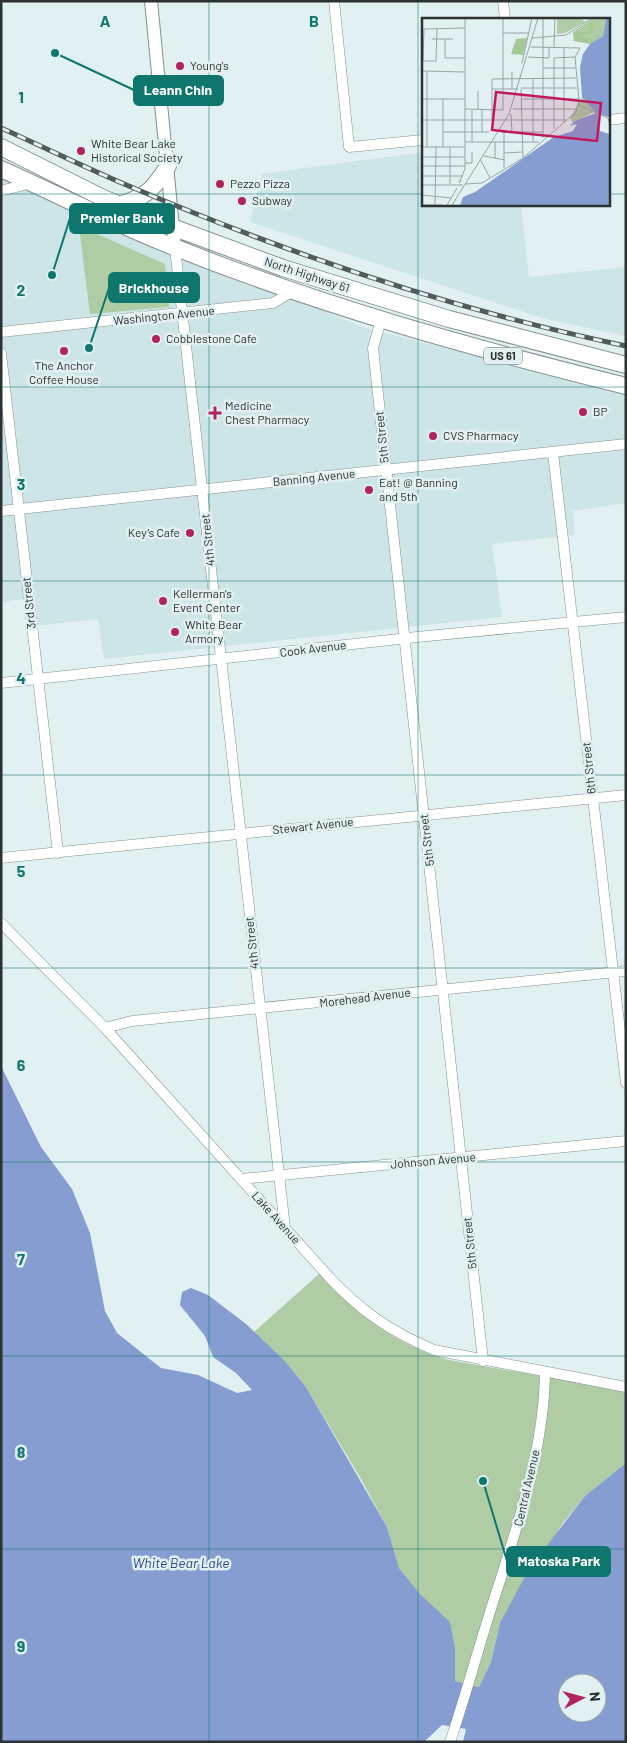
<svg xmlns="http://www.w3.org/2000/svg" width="627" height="1743" viewBox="0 0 627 1743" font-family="Barlow,sans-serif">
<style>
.built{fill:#cde5e7}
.green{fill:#b0cca4}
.water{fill:#869dd1;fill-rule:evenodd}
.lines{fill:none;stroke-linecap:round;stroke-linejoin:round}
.minor-casing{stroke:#849293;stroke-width:11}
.tertiary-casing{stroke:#849293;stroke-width:14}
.primary-casing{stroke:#849293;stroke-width:18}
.minor{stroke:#fff;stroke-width:10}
.tertiary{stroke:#fff;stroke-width:12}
.primary{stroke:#fff;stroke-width:16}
.rail-casing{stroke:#525a5b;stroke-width:5}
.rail{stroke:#e1f0f1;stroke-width:3;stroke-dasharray:9;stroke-linecap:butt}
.grid{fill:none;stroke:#0f766e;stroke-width:1;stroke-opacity:0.55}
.poi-dot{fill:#b2255c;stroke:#e1f0f1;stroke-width:2}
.labels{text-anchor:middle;stroke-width:5;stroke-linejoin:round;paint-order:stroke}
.shield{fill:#e1f0f1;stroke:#626b6c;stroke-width:1}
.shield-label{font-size:11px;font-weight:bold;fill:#2c3233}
.poi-label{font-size:12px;fill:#2c3233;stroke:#e1f0f1;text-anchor:start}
.street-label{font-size:12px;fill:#2c3233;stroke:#e1f0f1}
.water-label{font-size:14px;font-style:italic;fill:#31498a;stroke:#e1f0f1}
.inset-road{fill:none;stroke:#99a4a5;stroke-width:1}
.view{fill:#c2185b;fill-opacity:0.15;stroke:#c2185b;stroke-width:2.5}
.inset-edge{fill:none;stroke:#2c3233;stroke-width:2.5}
.grid-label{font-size:16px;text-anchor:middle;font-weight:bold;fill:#0f766e;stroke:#e1f0f1;stroke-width:5;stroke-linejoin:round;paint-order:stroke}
.leader{fill:none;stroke:#0f766e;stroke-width:2}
.callout-dot{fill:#0f766e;stroke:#e1f0f1;stroke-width:2}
.callout{fill:#0f766e;stroke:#0f766e;stroke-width:2}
.callout-label{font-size:14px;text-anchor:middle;font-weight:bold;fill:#fff}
</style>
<rect width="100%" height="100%" fill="#e1f0f1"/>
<!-- built -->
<path class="built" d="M423 152V204H521L529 277 626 267V336L542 318 250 222 262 174Z
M1 176 362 327 626 394V503L573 511 575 535 492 544 502 617 104 659 98 619 36 626 31 598 1 602Z"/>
<!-- green -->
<path class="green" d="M79 226 165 264 169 307 90 314Z
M319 1274C357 1314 395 1345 449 1360L626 1391V1463L585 1496 563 1523 500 1623 491 1662 479 1687 455 1681V1648L421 1595 399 1568 387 1527 361 1479 306 1387 285 1361 254 1332Z"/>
<!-- water -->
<path class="water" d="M1 1066 41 1147 72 1189 90 1233 105 1311 117 1333 161 1368 198 1375 237 1393 252 1390 236 1373 213 1357 205 1336 180 1305 182 1292 191 1288 208 1295 246 1324 285 1361 306 1387 387 1527 399 1568 421 1595 450 1622 455 1648V1681L479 1687 491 1662 500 1623 529 1569 585 1496 626 1463V1742H463L466 1729 442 1725 424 1742H1ZM567 1683H597V1713H567Z"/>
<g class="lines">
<!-- minor casing -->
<g class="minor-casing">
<path id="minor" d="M334 1 349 147 423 140
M503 1 505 19
M608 120 626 118
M1 191 31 183
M175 248 285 1228
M381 320 373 348 483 1361
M1 332 273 303 293 291
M1 353 58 853
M553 453 626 1083
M1 511 626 444
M1 683 417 637 626 617
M1 858 626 795
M1 923 105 1028 329 1277C362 1312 390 1331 434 1350L626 1387
M105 1028 132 1021 626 971
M241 1179 626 1141
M450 1742C468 1689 482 1634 500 1581 521 1514 544 1445 545 1373"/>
</g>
<!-- tertiary casing -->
<g class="tertiary-casing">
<path id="tertiary" d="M151 1 175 248"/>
</g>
<!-- primary casing -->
<g class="primary-casing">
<path id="primary" d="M1 147 103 198 172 227 283 268 449 319 626 365
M1 169C59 195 115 224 174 247 321 306 472 348 626 386
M119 205C146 197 153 190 168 166"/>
</g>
<!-- minor -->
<use href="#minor" class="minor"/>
<!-- tertiary -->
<use href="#tertiary" class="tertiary"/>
<!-- primary -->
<use href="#primary" class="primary"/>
<!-- rail casing -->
<g class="rail-casing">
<path id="rail" d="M1 128C46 148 90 170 136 189 294 256 458 311 626 346"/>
</g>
<!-- rail -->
<use href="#rail" class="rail"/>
</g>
<!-- grid -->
<path class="grid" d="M209 1V1742M418 1V1742M1 194H423M608 194H626M1 387H626M1 581H626M1 775H626M1 968H626M1 1162H626M1 1356H626M1 1549H626"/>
<!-- markers -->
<g class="poi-dot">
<circle cx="180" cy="66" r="5"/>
<circle cx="81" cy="151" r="5"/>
<circle cx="220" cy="184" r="5"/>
<circle cx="242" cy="201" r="5"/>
<circle cx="156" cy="339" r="5"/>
<circle cx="64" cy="351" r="5"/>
<circle cx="583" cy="412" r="5"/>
<path d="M212.5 405.5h5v5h5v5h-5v5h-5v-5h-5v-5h5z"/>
<circle cx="433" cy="436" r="5"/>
<circle cx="369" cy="490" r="5"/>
<circle cx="190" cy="533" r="5"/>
<circle cx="163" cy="601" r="5"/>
<circle cx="175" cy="632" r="5"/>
</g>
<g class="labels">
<!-- shield labels -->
<rect class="shield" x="484" y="347.5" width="38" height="17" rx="4"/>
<g class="shield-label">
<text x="503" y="360">US 61</text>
</g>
<!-- poi labels -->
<g class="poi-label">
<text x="190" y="70">Young's</text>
<text x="91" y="148">White Bear Lake<tspan x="91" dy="14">Historical Society</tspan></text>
<text x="230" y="188">Pezzo Pizza</text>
<text x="252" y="205">Subway</text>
<text x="166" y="343">Cobblestone Cafe</text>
<text x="64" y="370" text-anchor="middle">The Anchor<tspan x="64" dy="14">Coffee House</tspan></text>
<text x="225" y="410">Medicine<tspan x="225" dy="14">Chest Pharmacy</tspan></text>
<text x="593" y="416">BP</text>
<text x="443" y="440">CVS Pharmacy</text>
<text x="379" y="487">Eat! @ Banning<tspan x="379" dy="14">and 5th</tspan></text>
<text x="180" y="537" text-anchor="end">Key’s Cafe</text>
<text x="173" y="598">Kellerman's<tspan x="173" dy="14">Event Center</tspan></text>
<text x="185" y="629">White Bear<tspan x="185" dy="14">Armory</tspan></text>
</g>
<!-- street labels -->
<g class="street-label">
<text transform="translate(307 275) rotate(18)" y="4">North Highway 61</text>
<text transform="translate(164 316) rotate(-6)" y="4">Washington Avenue</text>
<text transform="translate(382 437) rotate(-96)" y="4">5th Street</text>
<text transform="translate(314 478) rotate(-6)" y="4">Banning Avenue</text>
<text transform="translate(208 540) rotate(-96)" y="4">4th Street</text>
<text transform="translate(29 603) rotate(-96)" y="4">3rd Street</text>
<text transform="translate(313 649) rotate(-7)" y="4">Cook Avenue</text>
<text transform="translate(589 768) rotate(-96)" y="4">6th Street</text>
<text transform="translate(313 826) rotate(-6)" y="4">Stewart Avenue</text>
<text transform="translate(427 840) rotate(-97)" y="4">5th Street</text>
<text transform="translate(252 943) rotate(-96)" y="4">4th Street</text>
<text transform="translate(365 998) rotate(-7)" y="4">Morehead Avenue</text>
<text transform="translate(433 1161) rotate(-5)" y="4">Johnson Avenue</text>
<text transform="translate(276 1218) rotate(48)" y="4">Lake Avenue</text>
<text transform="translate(470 1243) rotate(-96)" y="4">5th Street</text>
<text transform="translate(527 1488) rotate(-77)" y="4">Central Avenue</text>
</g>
<!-- water labels -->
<g class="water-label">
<text x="181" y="1568">White Bear Lake</text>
</g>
</g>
<!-- overview -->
<g transform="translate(422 18)">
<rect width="188" height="188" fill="#e1f0f1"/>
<path d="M135 0H159L163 4 143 15 135 16ZM171 0H184L181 18 175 22 152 23 151 14ZM160 79 174 93 151 105 148 100Z" fill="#b0cca4"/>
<path d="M168 4 172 8 170 13 167 17 159 16V19L175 22 168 26 152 23 151 14H166ZM105 20 101 37 89 36 94 21Z" fill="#a5c996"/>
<path d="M187 0V99L176 96 178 113 187 116V187H38L41 179 53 174 132 119 151 113 155 106 148 108 153 103 174 95 160 79 158 49 161 36 168 26 181 18 184 1Z" fill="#869dd1"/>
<path class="inset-road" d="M81 15H107M110 20 144 17 170 0M10 21H31M23 21V40H43M132 29 133 0M106 39 127 40V29M1 43 2 11 43 10M1 43H14L15 10M100 45 110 0M121 50H153M0 53 43 54M5 54V129M70 61 154 60M70 61V103M99 70H155M70 71H96M90 71V54M99 71 101 139M0 81H43M100 81H157M156 87 186 100 188 108M43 91 81 92V0M56 91V73M60 91V114M91 91H155M89 96 90 114M0 102H144M142 104V29M132 111V40L153 39M21 114H67M79 114H121M82 114V150M121 120V0M43 124H117M50 124V92M111 124V60M0 129H43M21 129V81M82 135 100 134M62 138 83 142M0 139H43M58 141 68 160M73 141V124M43 145H50V134M0 148H43M0 158H41M39 162 37 165 43 151V0M28 166V129M43 166 60 165 101 140 154 94 157 82 153 39 158 30 109 29M0 167H41M0 177 29 180M0 187H21M13 187 14 129M25 187 35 170M30 187 87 96 116 0"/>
<path class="view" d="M74 74 179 85 175 123 70 112Z"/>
<rect width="188" height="188" class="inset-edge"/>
</g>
<g class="grid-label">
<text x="105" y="27">A</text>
<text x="314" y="27">B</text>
<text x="21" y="103">1</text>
<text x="21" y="296">2</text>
<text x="21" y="490">3</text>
<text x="21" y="684">4</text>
<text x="21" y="877">5</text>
<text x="21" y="1071">6</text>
<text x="21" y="1265">7</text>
<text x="21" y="1458">8</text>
<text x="21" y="1652">9</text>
</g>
<!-- callouts -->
<path class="leader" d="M55 53L134 90M52 275L70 218M89 348L109 288M483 1481L507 1561"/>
<g class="callout-dot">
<circle cx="55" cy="53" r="5"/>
<circle cx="52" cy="275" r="5"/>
<circle cx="89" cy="348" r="5"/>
<circle cx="483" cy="1481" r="5"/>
</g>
<g class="callout">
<rect x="134" y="76" width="89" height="29" rx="5"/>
<rect x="70" y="204" width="104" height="29" rx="5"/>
<rect x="109" y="273" width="90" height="29" rx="5"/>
<rect x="507" y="1547" width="103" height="29" rx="5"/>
</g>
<g class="callout-label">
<text x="178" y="95">Leann Chin</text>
<text x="122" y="223">Premier Bank</text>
<text x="154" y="293">Brickhouse</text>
<text x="559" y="1566">Matoska Park</text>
</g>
<!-- border -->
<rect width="627" height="1743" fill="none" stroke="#2c3233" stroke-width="5"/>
<!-- north arrow -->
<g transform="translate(582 1698) rotate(84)"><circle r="24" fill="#e1f0f1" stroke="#99a4a5"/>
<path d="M0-4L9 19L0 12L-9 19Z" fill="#b2255c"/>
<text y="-8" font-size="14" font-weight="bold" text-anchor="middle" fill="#2c3233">N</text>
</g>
</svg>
